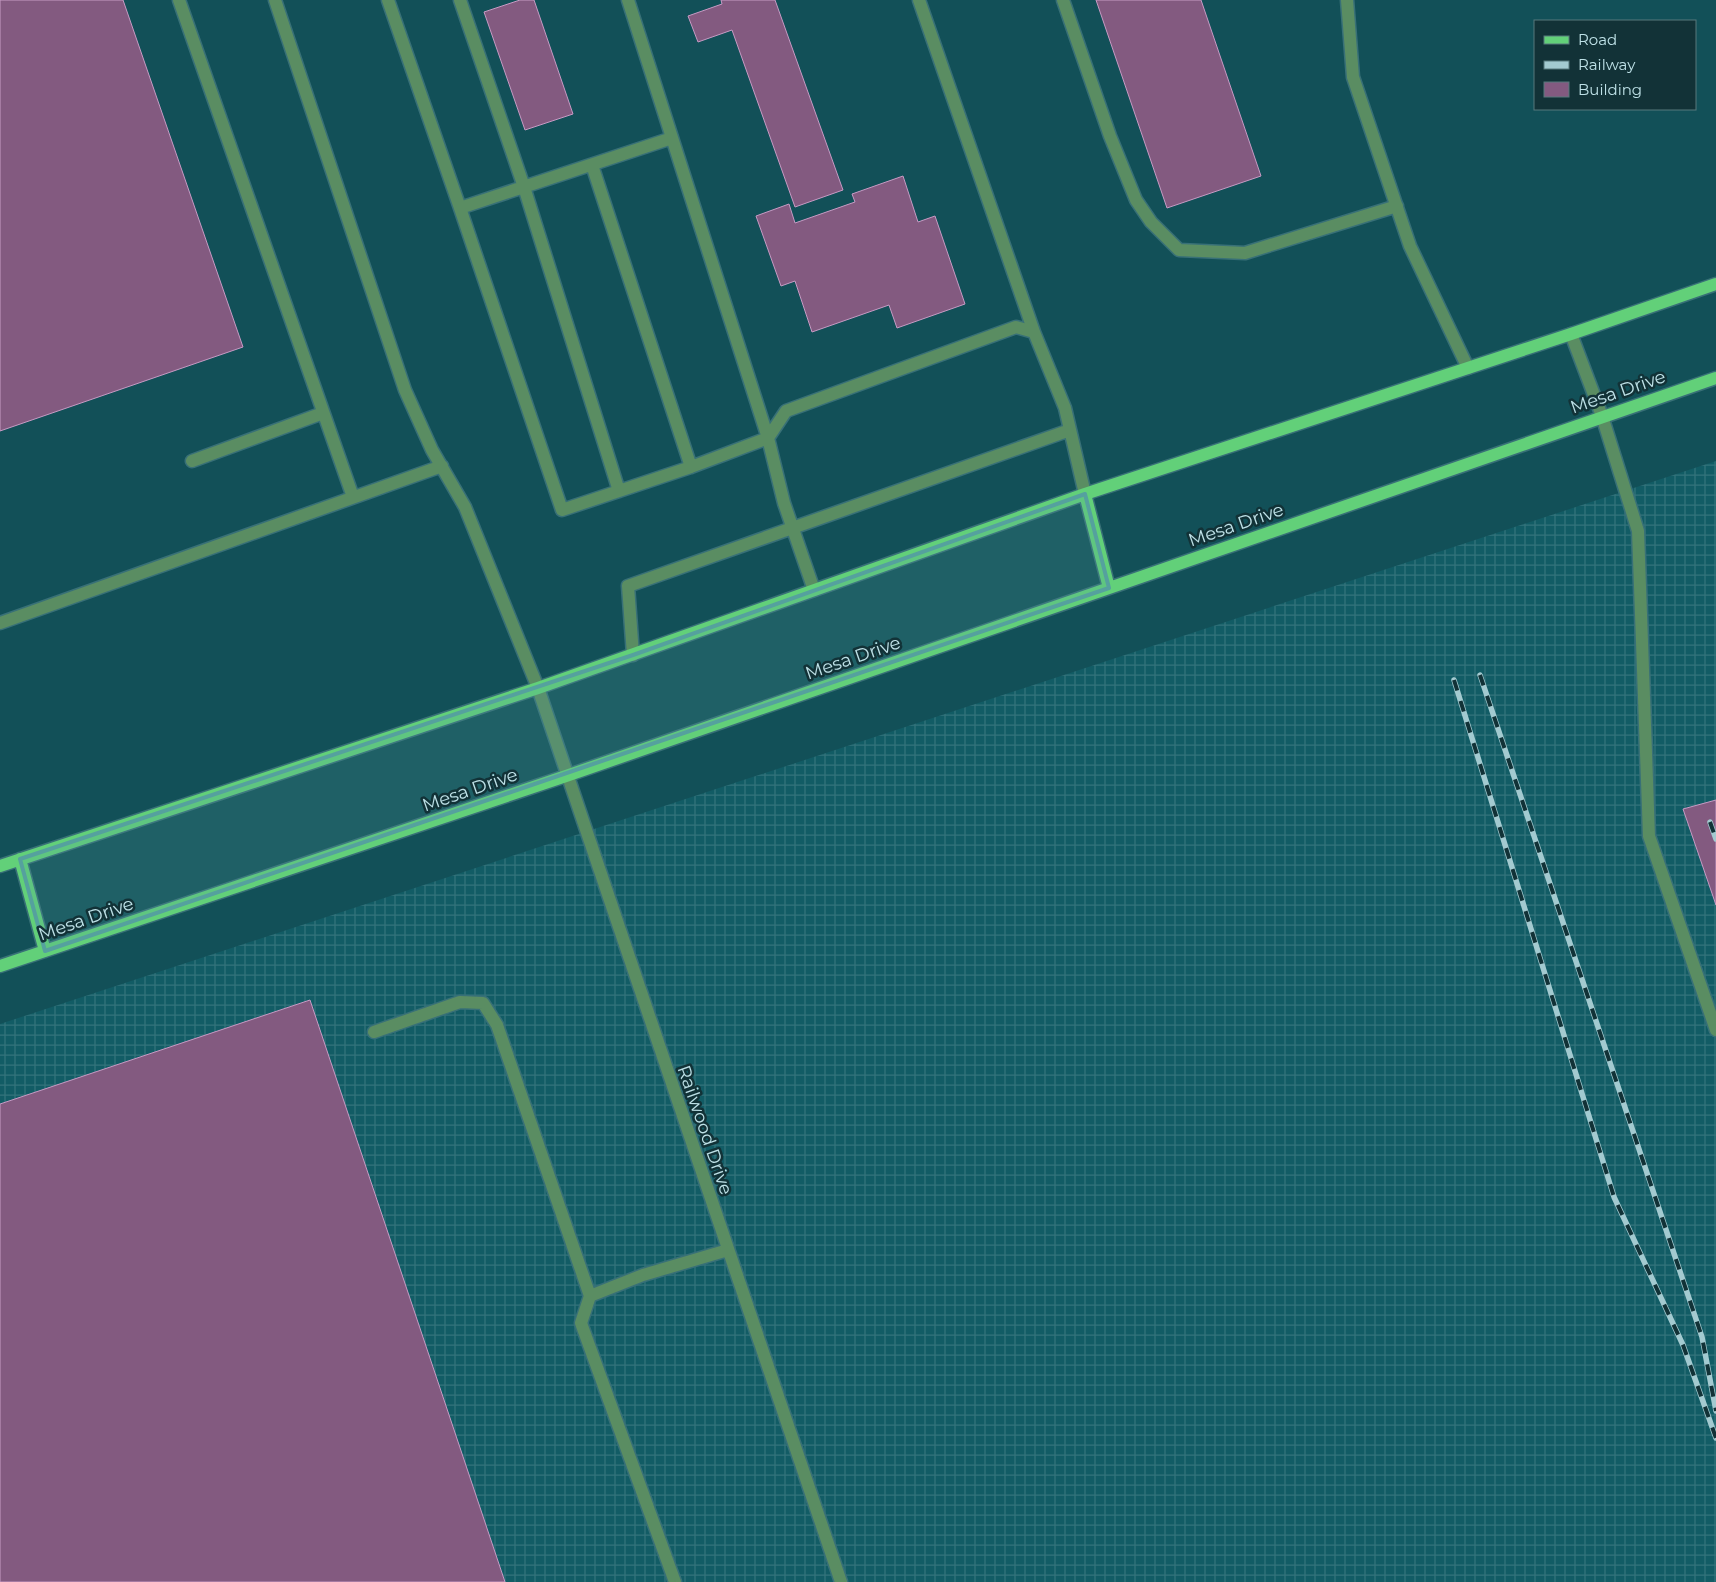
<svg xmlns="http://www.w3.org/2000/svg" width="1716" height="1582" viewBox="0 0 1716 1582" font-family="Montserrat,sans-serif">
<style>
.industrial{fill:url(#industrial-grid)}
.building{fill:#835a80;stroke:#c79bc4}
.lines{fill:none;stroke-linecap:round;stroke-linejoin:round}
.minor-casing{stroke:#387077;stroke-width:15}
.major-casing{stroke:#387077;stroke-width:15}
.minor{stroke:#5a8d62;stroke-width:12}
.major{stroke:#62d079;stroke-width:12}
.rail-casing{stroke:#a3cad0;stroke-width:5.5}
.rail{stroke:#123237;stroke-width:4;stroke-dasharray:11;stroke-linecap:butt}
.marked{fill:#55a19e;fill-opacity:0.2;stroke:#55a19e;stroke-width:4;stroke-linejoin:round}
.labels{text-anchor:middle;stroke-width:5;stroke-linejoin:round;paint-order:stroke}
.street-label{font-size:18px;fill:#bee1e7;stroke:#123237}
</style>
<defs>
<pattern id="industrial-grid" width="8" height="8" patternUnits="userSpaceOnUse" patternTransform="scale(1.25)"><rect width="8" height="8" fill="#125c65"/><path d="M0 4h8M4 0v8" fill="none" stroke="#33737b"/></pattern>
</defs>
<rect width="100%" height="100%" fill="#125058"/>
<!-- industrial -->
<path class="industrial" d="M1716 461V1582H0V1024Z"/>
<!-- building -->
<path class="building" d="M0 0H123L243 347 0 431Z
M520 0H534L573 114 525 130 484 12Z
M721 0H775L843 190 795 207 732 30 698 42 688 16 722 4Z
M1096 0H1201L1261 176 1167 208Z
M903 176 918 222 935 216 965 304 897 328 889 305 812 332 795 281 781 286 756 216 789 204 795 223 855 202 852 194Z
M1716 800V905L1683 809Z
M310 1000 505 1582H0V1104Z"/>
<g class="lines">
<!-- minor casing -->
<g class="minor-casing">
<path id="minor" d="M179 0 353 497
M275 0 405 390 432 450 465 507 538 688 841 1582
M388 0 460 208 562 510 691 467 768 438 628 0
M460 0 524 187 619 491
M919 0 1034 332
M1063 0 1110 136 1136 200 1151 222 1179 250 1245 253 1397 206
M1347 0 1353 77 1410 246 1468 368
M592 165 691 467
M460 208 672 138
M1571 334 1602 416 1638 531 1649 836 1716 1030
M192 461 323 413
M814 590 784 503 768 438 786 411 1016 327 1034 332 1065 408 1085 494
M0 623 442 466
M633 655 628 586 1070 430
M374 1032 460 1002 483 1003 497 1025 590 1296
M675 1582 581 1323 590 1296 643 1275 728 1250"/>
</g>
<!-- major casing -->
<g class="major-casing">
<path id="major" d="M1085 494 1109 588
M20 859 45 951
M0 866 538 688 1085 494 1571 334 1716 284
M0 966 566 776 1716 378"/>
</g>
<!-- minor -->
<use href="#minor" class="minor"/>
<!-- major -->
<use href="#major" class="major"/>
<!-- rail casing -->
<g class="rail-casing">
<path id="rail" d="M1480 675 1702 1337 1716 1411
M1454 680 1614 1197 1683 1345 1716 1438
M1710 822 1716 839"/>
</g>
<!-- rail -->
<use href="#rail" class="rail"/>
</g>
<!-- marked area -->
<path class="marked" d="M1085 494 1109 588 45 951 20 859 633 655Z"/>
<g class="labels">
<!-- street labels -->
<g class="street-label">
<text transform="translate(1618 392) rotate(-19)" y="6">Mesa Drive</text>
<text transform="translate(1236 525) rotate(-19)" y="6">Mesa Drive</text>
<text transform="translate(853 658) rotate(-19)" y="6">Mesa Drive</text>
<text transform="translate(470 790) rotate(-19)" y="6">Mesa Drive</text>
<text transform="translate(86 919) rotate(-19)" y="6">Mesa Drive</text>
<text transform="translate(705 1130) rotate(71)" y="6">Railwood Drive</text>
</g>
</g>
<!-- legend -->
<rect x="1534" y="20" width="162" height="90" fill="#123237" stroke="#57787d"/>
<rect x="1544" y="36" width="25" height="8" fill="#62d079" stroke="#57787d"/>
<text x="1578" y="45" font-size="15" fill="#bee1e7">Road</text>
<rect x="1544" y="61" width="25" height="8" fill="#a3cad0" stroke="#57787d"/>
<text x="1578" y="70" font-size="15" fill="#bee1e7">Railway</text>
<rect x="1544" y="82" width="25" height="15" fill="#835a80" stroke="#57787d"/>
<text x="1578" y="95" font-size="15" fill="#bee1e7">Building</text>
</svg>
